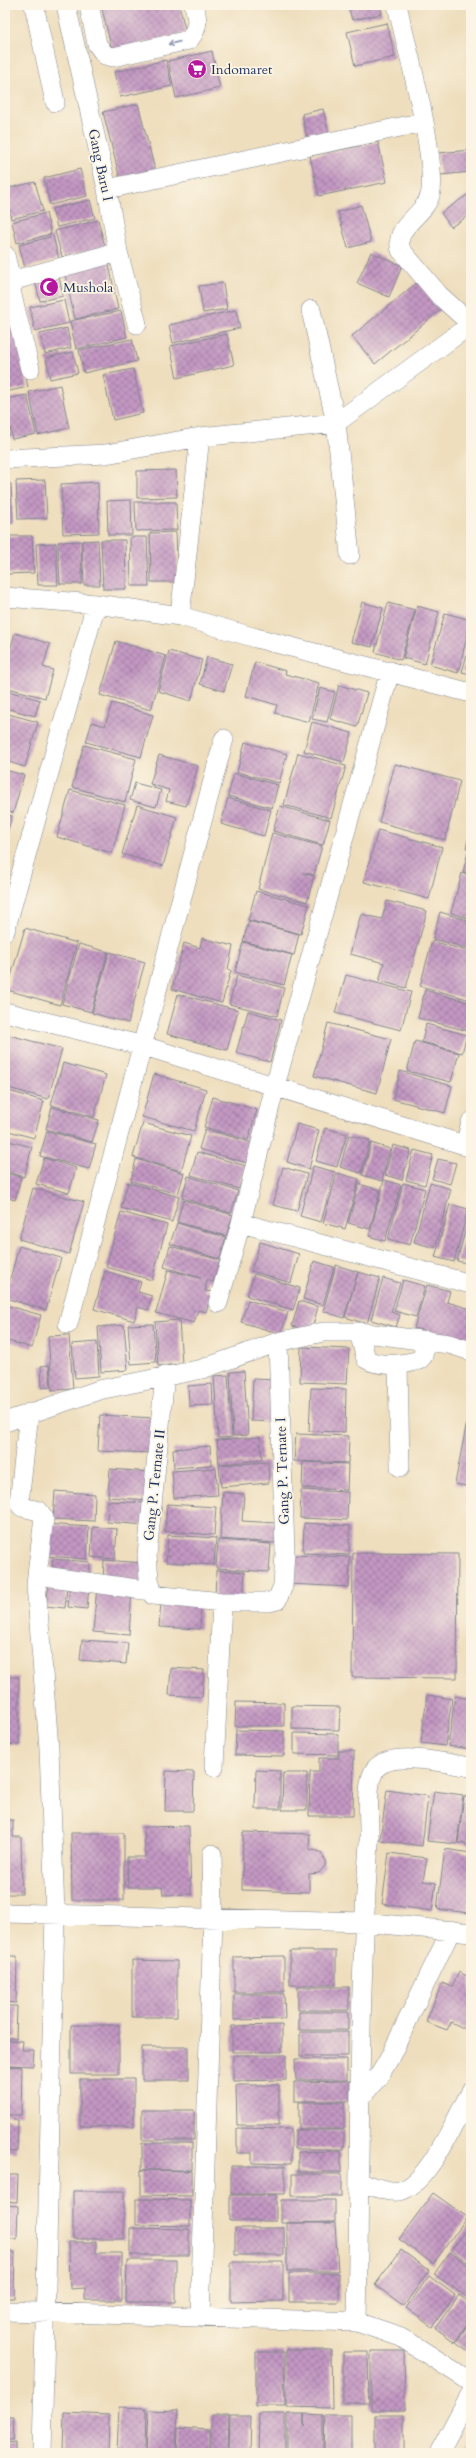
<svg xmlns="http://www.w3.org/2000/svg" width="476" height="2458" viewBox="0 0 476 2458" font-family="Cardo,serif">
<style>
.building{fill:url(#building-cross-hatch)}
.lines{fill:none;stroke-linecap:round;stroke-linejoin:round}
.minor-casing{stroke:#84868e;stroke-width:20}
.minor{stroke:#fff;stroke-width:19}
.oneway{stroke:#8d97ae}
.labels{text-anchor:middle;stroke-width:3.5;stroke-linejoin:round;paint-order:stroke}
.poi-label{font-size:14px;fill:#1b2f5e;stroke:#fcf5e5;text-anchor:start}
.street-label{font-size:14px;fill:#1b2f5e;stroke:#fcf5e5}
</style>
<defs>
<pattern id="building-cross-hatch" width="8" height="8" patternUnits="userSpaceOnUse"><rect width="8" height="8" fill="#c398c2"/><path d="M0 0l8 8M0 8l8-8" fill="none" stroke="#9e7ca1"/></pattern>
</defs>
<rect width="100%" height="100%" fill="#fcf5e5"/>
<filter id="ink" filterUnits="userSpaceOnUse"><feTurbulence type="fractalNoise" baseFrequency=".025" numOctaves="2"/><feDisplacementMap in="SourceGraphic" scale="8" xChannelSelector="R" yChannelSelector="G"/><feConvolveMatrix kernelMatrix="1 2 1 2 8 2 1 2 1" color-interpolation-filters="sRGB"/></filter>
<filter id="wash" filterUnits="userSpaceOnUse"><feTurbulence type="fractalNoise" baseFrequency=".012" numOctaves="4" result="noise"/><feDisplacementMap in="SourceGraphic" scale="16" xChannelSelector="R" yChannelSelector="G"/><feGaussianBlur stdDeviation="0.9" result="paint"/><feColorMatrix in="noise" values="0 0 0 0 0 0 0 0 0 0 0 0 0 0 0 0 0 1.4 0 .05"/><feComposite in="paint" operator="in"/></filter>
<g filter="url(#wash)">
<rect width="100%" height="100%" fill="#eedebd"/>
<g id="blocks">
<!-- building -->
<path class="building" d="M101 5H179L186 33 112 50Z
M348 5H380L382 14 352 20Z
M387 23 395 57 355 66 347 32Z
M212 51 220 88 176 98 168 61Z
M166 60 172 86 120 97 114 72Z
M138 104 155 170 120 179 103 112Z
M323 109 330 138 308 143 302 114Z
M378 142 387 182 319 196 310 156Z
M471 150V172L440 175 438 153Z
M80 169 87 196 50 205 44 178Z
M35 182 43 211 11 219 5 189Z
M467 195 471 200V214L451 227 441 213Z
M90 200 95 218 57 227 52 209Z
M361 205 371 242 348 248 338 212Z
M46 213 51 234 17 243 12 222Z
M98 220 105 246 62 257 55 231Z
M53 236 59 259 25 268 19 245Z
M371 252 402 266 389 297 357 283Z
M108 260 118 309 75 319 64 270Z
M58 272 63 296 40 301 34 277Z
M420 280 443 308 375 364 352 336Z
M223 283 227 309 203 313 199 286Z
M5 288 13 323 5 324Z
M64 300 69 323 35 331 30 307Z
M236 310 240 328 173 343 169 325Z
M121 311 127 337 76 349 70 321Z
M14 326 28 387 5 392V328Z
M67 328 71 348 45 354 40 334Z
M227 334 234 365 177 378 170 346Z
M132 339 137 361 84 373 79 350Z
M73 352 78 373 50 379 46 358Z
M133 369 143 413 113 420 103 375Z
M60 385 69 428 38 435 29 392Z
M27 395 36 434 12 439 5 399Z
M5 418 9 435 5 436Z
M176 470 177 497 137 498V471Z
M45 480 47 518 18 519 16 481Z
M98 482 99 533 63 534 61 484Z
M5 484H11L13 523H5Z
M131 500 132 535H108L107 501Z
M135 502H176L177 530 136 531Z
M176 532 178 582H151L150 533Z
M5 536H32L34 573 5 574Z
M130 537H147L149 586H131Z
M98 540 100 585H84L82 541Z
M101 540H125L126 589H103Z
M81 541 82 584H60L58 542Z
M56 543 58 585H38L36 544Z
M362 602 383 608 372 647 351 642Z
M388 603 415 610 401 660 375 652Z
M417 606 439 612 425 664 403 658Z
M445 613 471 620 458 673 430 665Z
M15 633 50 644 43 667 53 670 45 698 5 687V667Z
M116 641 166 656 151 710 100 695Z
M471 641V674L462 672Z
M169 651 202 660 191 701 158 691Z
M207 657 232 664 224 691 200 684Z
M255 662 286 671 285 674 319 683 309 722 275 713 277 705 246 696Z
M339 685 367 693 357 727 330 719Z
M320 688 335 692 327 722 312 719Z
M5 690 40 700 35 716 5 708Z
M112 703 153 715 141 757 86 742 92 722 105 726Z
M5 713 38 722 25 767 5 761Z
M312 722 352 733 344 762 304 751Z
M245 742 287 754 279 783 237 772Z
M84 745 136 759 125 802 72 787Z
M298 753 346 766 331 818 284 805Z
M159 755 198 766 186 806 166 801 169 790 150 784Z
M395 764 460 781 445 840 379 822Z
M5 770 24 775 13 813 5 810Z
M234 773 278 785 272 808 228 796Z
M135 783 161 790 156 807 130 800Z
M70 790 125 805 112 853 57 837Z
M228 798 271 810 264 836 221 824Z
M137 805 177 817 163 866 122 854Z
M280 806 330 820 323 845 273 831Z
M5 814 12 816 5 841Z
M378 830 442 847 429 899 364 882Z
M470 831H471V850L466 848Z
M272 833 322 846 314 875 303 873 314 876 307 902 258 889Z
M468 852H471V874L463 872Z
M462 873 471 876V919L451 913Z
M256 891 309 905 301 934 248 920Z
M387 901 427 911 406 988 379 981 384 963 350 954 361 914 382 919Z
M440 912 471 921V949L433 939Z
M249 921 299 934 294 955 243 941Z
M25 928 77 943 60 1005 7 990Z
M202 938 233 946 228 969 231 970 222 1003 172 989 184 943 200 948Z
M432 941 471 952V1000L420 986Z
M243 942 292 955 284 985 235 972Z
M79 944 108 952 91 1012 62 1004Z
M109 952 145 962 128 1023 92 1013Z
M237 975 284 988 277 1016 229 1004Z
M346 975 411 992 401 1030 335 1013Z
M425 990 471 1003V1020L468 1031 418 1018Z
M178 994 238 1010 227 1050 167 1034Z
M248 1011 281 1020 270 1062 236 1053Z
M328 1023 391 1039 377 1093 314 1076Z
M426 1024 467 1035 462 1053 422 1042Z
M5 1034 62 1049 48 1099 5 1087Z
M415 1041 459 1053 451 1082 407 1071Z
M63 1063 106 1075 94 1117 51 1105Z
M400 1071 452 1086 445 1113 393 1099Z
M154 1074 206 1089 194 1131 142 1117Z
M5 1090 44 1101 34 1138 5 1130Z
M213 1097 257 1110 248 1140 204 1127Z
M52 1107 99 1120 92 1142 46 1129Z
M143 1123 191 1136 181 1171 133 1157Z
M297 1124 319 1130 309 1169 287 1162Z
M325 1128 347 1134 337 1167 316 1161Z
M205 1129 253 1143 247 1163 199 1149Z
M47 1131 96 1144 89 1169 40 1156Z
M349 1135 370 1140 361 1173 340 1167Z
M5 1140 32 1147 24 1177 5 1171Z
M371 1143 390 1149 382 1181 362 1175Z
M393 1145 411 1150 402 1180 385 1175Z
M414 1150 433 1155 425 1185 406 1180Z
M197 1152 246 1166 239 1189 191 1175Z
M44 1158 76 1168 69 1193 36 1184Z
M136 1159 184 1173 178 1194 131 1181Z
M438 1159 456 1163 450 1184 432 1179Z
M313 1166 335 1172 321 1222 300 1216Z
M283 1167 307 1174 297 1211 273 1205Z
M5 1173 21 1177 15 1200 5 1197Z
M337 1173 359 1179 345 1229 323 1223Z
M188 1176 238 1191 231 1213 182 1198Z
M384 1180 401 1185 385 1241 369 1236Z
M128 1182 179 1197 172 1222 121 1208Z
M403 1183 425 1189 410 1245 388 1239Z
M430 1183 451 1189 435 1248 414 1242Z
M359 1184 380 1190 370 1229 348 1223Z
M33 1188 84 1202 69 1254 19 1239Z
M183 1200 233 1215 226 1236 177 1222Z
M450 1204 468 1209 454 1262 435 1257Z
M121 1212 167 1225 152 1280 106 1267Z
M469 1217H471V1264L457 1261Z
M177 1223 226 1237 220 1259 170 1244Z
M260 1242 299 1254 291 1283 251 1271Z
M19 1246 61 1258 46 1310 5 1298Z
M170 1246 220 1260 213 1282 207 1280 205 1291 212 1292 206 1312 198 1310 194 1323 156 1313 168 1270 201 1278 164 1267Z
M314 1261 334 1267 323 1305 303 1299Z
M336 1265 358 1272 344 1318 323 1311Z
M105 1271 141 1282 138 1292 152 1296 148 1310 138 1307 134 1321 94 1309Z
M358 1272 380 1278 367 1324 345 1317Z
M254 1274 300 1288 293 1310 247 1296Z
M383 1278 400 1283 391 1312 400 1315 396 1327 371 1320Z
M403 1280 425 1286 416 1317 394 1311Z
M427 1285 450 1291 447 1302 471 1309V1343L414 1328Z
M248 1300 288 1312 281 1334 241 1322Z
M299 1301 318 1307 311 1332 292 1326Z
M5 1305 41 1315 32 1348 5 1340Z
M179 1320 182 1364 158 1366 155 1322Z
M153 1324 156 1362 131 1364 128 1325Z
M124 1325 128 1370 101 1372 98 1327Z
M69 1335 73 1389 52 1390 48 1336Z
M97 1342 99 1376 75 1378 72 1344Z
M301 1347 349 1349 347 1384 300 1382Z
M49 1365 51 1387 42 1388 41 1366Z
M244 1371 248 1435 233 1436 230 1372Z
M228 1375 232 1437 218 1438 214 1376Z
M253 1379 276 1380 275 1422 251 1421Z
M212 1384 213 1405 189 1406 188 1386Z
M311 1388 346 1389 345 1432 309 1431Z
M100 1415 155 1418 153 1453 98 1451Z
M468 1416 471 1417V1487L455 1484Z
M296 1434 349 1436 348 1463 294 1461Z
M260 1437 262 1460 219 1464 217 1440Z
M210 1446 211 1465 174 1468 173 1449Z
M268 1462 269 1483 221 1487 219 1465Z
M303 1462 348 1464 347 1490 302 1488Z
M216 1468 218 1495 174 1498 172 1471Z
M110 1469 149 1472 147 1500 108 1497Z
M301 1490 348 1492 347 1520 300 1518Z
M55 1491 95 1494 94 1521 53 1519Z
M223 1492 244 1494 242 1521 277 1523 275 1543 220 1539Z
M108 1501 148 1503 146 1525 107 1522Z
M167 1504 216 1507 214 1535 165 1531Z
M304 1523 350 1526 349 1555 303 1553Z
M46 1524 89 1527 87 1559 44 1556Z
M93 1527 117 1529 115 1559 91 1557Z
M168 1535 216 1538 214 1565 166 1562Z
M218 1540 271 1544 269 1572 216 1568Z
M353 1553 458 1554 457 1678 352 1677Z
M291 1555 350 1557 349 1587 289 1584Z
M53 1559 90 1562 89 1578 52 1575Z
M104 1560 144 1563 143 1587 103 1584Z
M216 1570 245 1572 243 1600 215 1598Z
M49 1584 67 1586 65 1608 46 1606Z
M70 1584 89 1586 87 1609 68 1607Z
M97 1586 132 1589 129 1635 93 1632Z
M161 1603 201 1605 200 1629 159 1627Z
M82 1640 128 1643 126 1664 80 1660Z
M171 1668 204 1670 202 1697 169 1695Z
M5 1677H19V1745L5 1744Z
M427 1695 452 1699 445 1746 421 1743Z
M455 1696 471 1699 470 1749 448 1746Z
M236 1702 284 1703V1726H235Z
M292 1706 340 1707 339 1730 292 1729Z
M236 1730 284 1731V1756L235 1755Z
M294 1733 338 1734V1755L294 1754Z
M339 1751H354L353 1816H309L310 1772H319V1758H339Z
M256 1770 280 1771V1809H255Z
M166 1771 194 1772 193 1811H165Z
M283 1773H307V1810H282Z
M387 1790 428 1796 422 1846 380 1840Z
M434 1791 463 1795 457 1844 427 1841Z
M464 1796 471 1797V1845L458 1843Z
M5 1820H13V1837H21L22 1894H5Z
M189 1826 191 1894 163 1895 162 1887H128L127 1857H145L144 1827Z
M243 1832 310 1834 309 1849 321 1852 325 1860V1866L319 1873 309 1874V1892L242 1890Z
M71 1833H124V1900H72Z
M445 1849 471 1853 469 1913 437 1909Z
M389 1853 427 1858 423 1881 436 1883 432 1911 382 1904Z
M290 1951H336V1985H290Z
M5 1956H17L16 2003 5 2002Z
M284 1956V1992H234V1957Z
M132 1960 177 1961V2017H132Z
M459 1972 471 1978V2032L451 2022 447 2030 426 2022 442 1983 452 1987Z
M298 1987H349V2010H298Z
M234 1994H284L285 2019 234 2020Z
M5 2006H17L16 2038H5Z
M299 2012H348V2030H299Z
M71 2025H119V2074H71Z
M282 2025V2052H232V2026Z
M300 2032H348V2056H300Z
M5 2040 23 2041 22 2050H34L33 2066 5 2065Z
M142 2047H189V2080H142Z
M233 2055H286V2080L233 2081Z
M295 2059H347V2080H296Z
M5 2066 22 2067 21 2115H5Z
M80 2079H134V2127L80 2126Z
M350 2081V2101H294V2082Z
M236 2085H279V2125H237Z
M299 2102H344V2129H299Z
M142 2110H194V2140H142Z
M5 2119 18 2120 17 2152 5 2151Z
M237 2128 291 2129V2164L252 2163V2153H237Z
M295 2130H344V2149H295Z
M142 2143H192V2170H142Z
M341 2151V2172H298V2152Z
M231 2166H285V2194H231Z
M141 2170 192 2171V2196L141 2195Z
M292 2174H342V2196H292Z
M5 2175H18L17 2202 5 2201Z
M73 2191H124V2239H73Z
M433 2193 467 2217 433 2264 399 2239Z
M230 2195H276V2221H230Z
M136 2199 190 2200V2226L136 2225Z
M281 2200H335V2222L281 2223Z
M5 2205 18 2206 17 2239H5Z
M471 2219V2265L451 2250 469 2226 467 2224Z
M287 2223H335L338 2271H287Z
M130 2228 189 2229V2255H130Z
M235 2228H284V2255H235Z
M69 2242H96V2253H122V2300H85V2288L70 2289Z
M401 2250 429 2270 404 2306 375 2285Z
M5 2252H15L14 2298H5Z
M450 2252 471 2267V2300L434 2274Z
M127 2260H176V2302H126Z
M231 2262H283V2301L231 2302Z
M289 2273H339V2302H289Z
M429 2276 455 2295 432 2327 406 2308Z
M459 2295 471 2304V2319L455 2342 435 2328Z
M471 2321V2353L456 2342Z
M286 2350H331L332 2408 286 2407Z
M371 2351H404L405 2410H371Z
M256 2352H284L285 2406H256Z
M343 2352H368L369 2403H343Z
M119 2407 146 2408 145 2453H117Z
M148 2410 178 2411 176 2453H146Z
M64 2413 109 2415 108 2453H63Z
M259 2414H285V2453H258Z
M287 2414H304V2427V2414L323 2415V2453H287Z
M211 2415H229L228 2453H211Z
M325 2415H351V2453H324Z
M375 2415H404V2453H375Z
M230 2416H251L250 2453H229Z
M5 2417H14L13 2440H5Z
M178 2428 210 2430V2453H177Z
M471 2441V2453H466L464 2451Z
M5 2442 15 2443V2453H5Z"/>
</g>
</g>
<g filter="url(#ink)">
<use href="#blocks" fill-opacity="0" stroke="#84868e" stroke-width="1"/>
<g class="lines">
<!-- minor casing -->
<g class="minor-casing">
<path id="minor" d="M34 5 55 102
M66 5 107 189 118 252 137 324
M89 5 97 44 105 55 113 57 189 40C199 27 198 20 194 5
M397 5C408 52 421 98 428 145 430 160 433 176 431 191 428 215 392 225 401 250L439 295 471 324
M107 189 424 122
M5 255 12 285
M311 310 336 423 350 555
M30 369 11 291 12 285 18 279 118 252
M5 459 106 454 200 437 336 423 459 333
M5 597 96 604 180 616 256 638 471 693
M180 616 200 437
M5 931 96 604
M5 1012 144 1046 471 1147
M465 1146 471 1122
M241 1223 471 1284
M218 1303 241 1223 275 1086 390 671
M68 1324 224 739
M359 1332 366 1359C379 1367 404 1365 419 1360L423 1356 426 1340
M398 1364 400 1467
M165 1375 147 1555 149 1579 153 1595 222 1602 214 1767
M29 1413 19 1503 22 1507 39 1511 44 1518 37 1575 151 1591
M5 1422 99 1390 202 1369 278 1342 323 1332H359L449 1344 471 1351
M37 1575 36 1585 49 1748 55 1913 42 2453
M222 1602H269L277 1600 283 1586 285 1552 278 1342
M5 1913 364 1922 471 1933
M361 2097 379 2076 389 2059 451 1930
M360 2182C370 2185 388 2193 399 2191 427 2187 458 2115 471 2091
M5 2311 357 2322 401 2337 471 2382
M200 2318 213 1919 212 1854
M357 2322C360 2163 358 2002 369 1843 370 1824 365 1787 374 1771 388 1748 448 1764 471 1767
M439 2453 471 2393"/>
</g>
<!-- minor -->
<use href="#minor" class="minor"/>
</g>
<!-- one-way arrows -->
<defs><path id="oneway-shaft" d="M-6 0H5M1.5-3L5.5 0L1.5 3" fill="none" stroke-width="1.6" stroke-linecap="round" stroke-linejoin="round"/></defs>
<use class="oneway" href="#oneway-shaft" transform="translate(174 43) rotate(167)"/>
</g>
<!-- icons -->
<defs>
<g id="supermarket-disc" transform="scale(1)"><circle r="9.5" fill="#b5179e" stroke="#fcf5e5"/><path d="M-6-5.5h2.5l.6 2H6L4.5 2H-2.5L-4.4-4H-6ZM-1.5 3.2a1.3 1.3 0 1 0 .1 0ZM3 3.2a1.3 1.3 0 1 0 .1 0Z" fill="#fff"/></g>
<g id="mosque-disc" transform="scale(1)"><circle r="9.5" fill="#b5179e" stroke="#fcf5e5"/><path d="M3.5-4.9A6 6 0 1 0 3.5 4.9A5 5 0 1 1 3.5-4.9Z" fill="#fff"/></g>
</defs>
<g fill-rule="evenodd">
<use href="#supermarket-disc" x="197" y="69"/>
<use href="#mosque-disc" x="49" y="287"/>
</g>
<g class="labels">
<!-- poi labels -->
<g class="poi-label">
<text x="211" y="74">Indomaret</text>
<text x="63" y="292">Mushola</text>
</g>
<!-- street labels -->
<g class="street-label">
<text transform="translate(101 165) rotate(78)" y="5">Gang Baru I</text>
<text transform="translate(282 1471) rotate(-92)" y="5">Gang P. Ternate I</text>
<text transform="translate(154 1485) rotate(-84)" y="5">Gang P. Ternate II</text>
</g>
</g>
<!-- margin -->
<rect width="476" height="2458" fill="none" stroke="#fcf5e5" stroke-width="20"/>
</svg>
